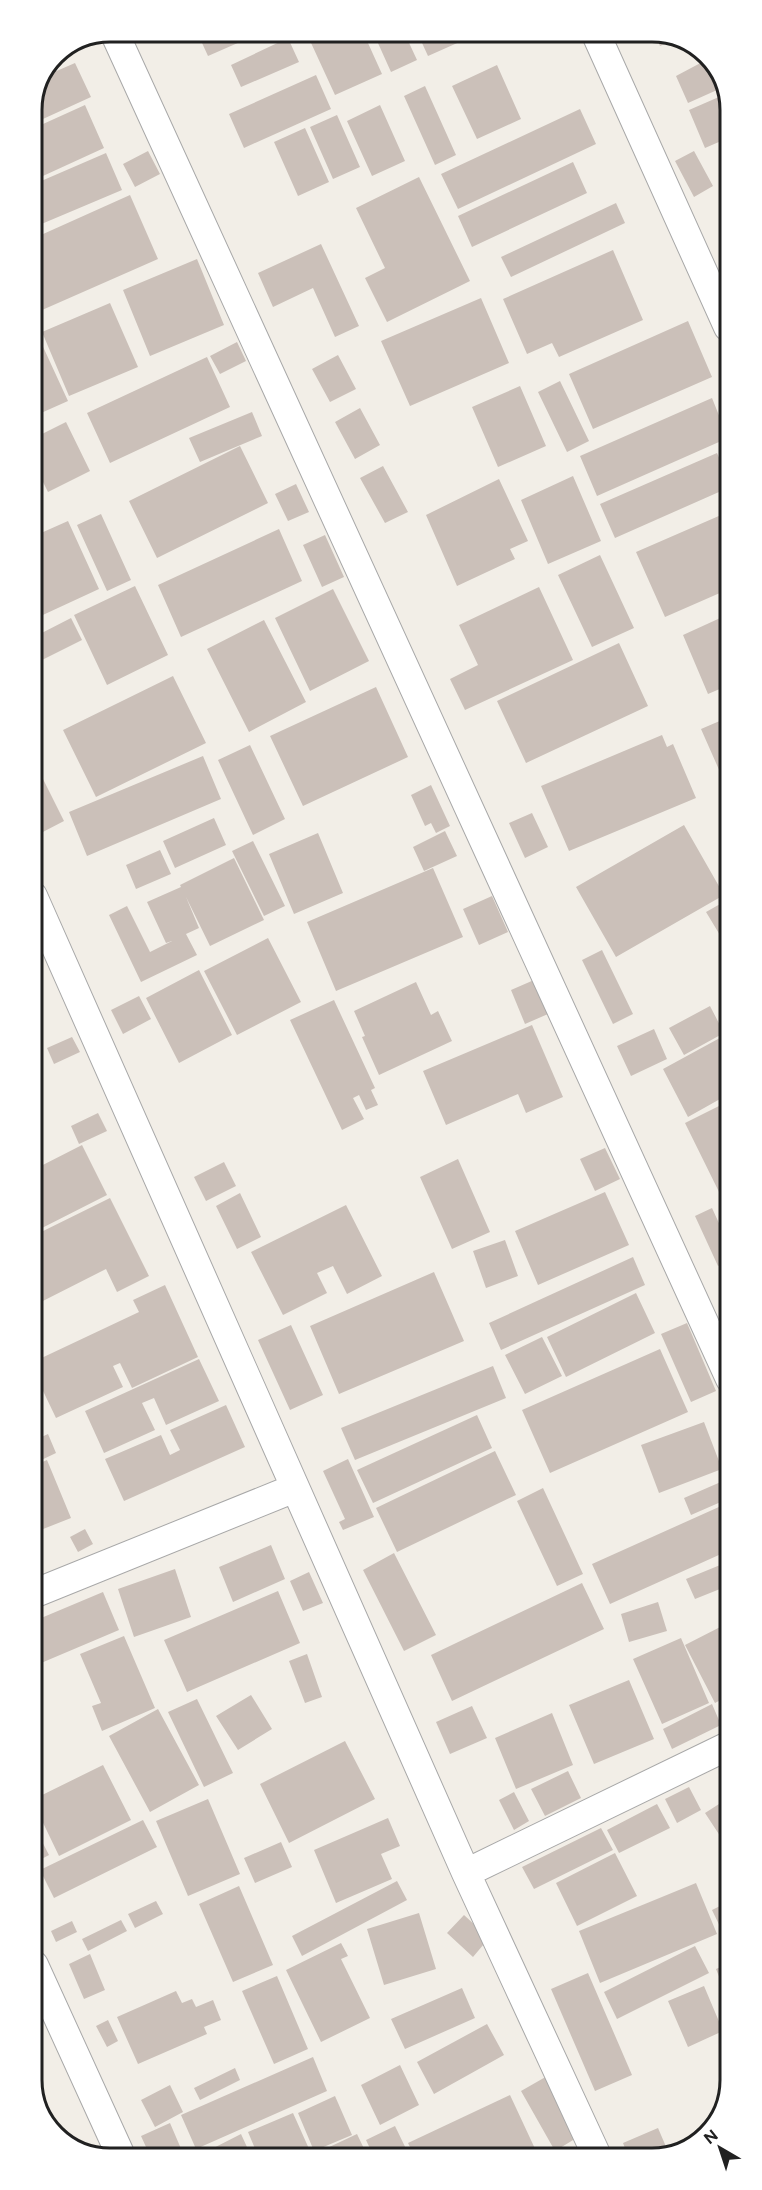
<svg xmlns="http://www.w3.org/2000/svg" width="762" height="2190" viewBox="0 0 762 2190" font-family="Figtree,sans-serif">
<style>
.building{fill:#cbc0b9}
.lines{fill:none;stroke-linecap:round;stroke-linejoin:round}
.minor-casing{stroke:#a8a8a8;stroke-width:30}
.minor{stroke:#fff;stroke-width:28}
.rim{fill:none;stroke:#212121;stroke-width:3}
</style>
<rect width="100%" height="100%" fill="#f2eee7"/>
<!-- building -->
<path class="building" d="M197 32H263L208 56Z
M306 32H363L382 74 335 95Z
M373 32H404L417 60 391 72Z
M417 32H482L428 56Z
M654 32H658L676 39 660 46Z
M288 38 299 62 241 87 231 65Z
M708 59 726 86 688 103 676 76Z
M75 63 91 97 32 124V105L45 76Z
M497 65 521 119 477 139 452 86Z
M316 75 331 109 244 148 229 114Z
M425 86 456 155 435 165 404 96Z
M728 93V138L705 148 689 110Z
M85 105 104 148 32 181V129Z
M380 105 405 161 372 176 347 121Z
M580 109 596 144 458 209 441 174Z
M337 115 360 167 333 179 310 127Z
M305 128 329 182 298 196 274 142Z
M728 144V160L722 146Z
M148 151 160 174 135 187 123 164Z
M694 151 713 186 694 197 675 161Z
M106 153 122 190 32 228V185Z
M573 162 587 193 472 247 458 216Z
M419 177 470 281 387 322 365 278 385 268 356 208Z
M130 195 158 259 33 314 32 239Z
M616 203 625 223 511 277 501 257Z
M321 244 359 326 335 337 313 288 273 307 258 273Z
M613 250 643 320 559 357 552 343 527 354 503 299Z
M197 259 224 325 150 356 123 290Z
M481 298 509 363 410 406 381 341Z
M110 303 138 367 69 396 42 332Z
M688 321 712 377 593 429 569 374Z
M39 338 68 401 32 417V341Z
M237 342 246 361 220 374 210 356Z
M338 355 356 389 330 402 312 369Z
M207 357 230 407 110 463 87 413Z
M560 381 589 441 567 452 538 392Z
M520 386 546 446 498 467 472 407Z
M712 398 728 438 597 496 580 456Z
M360 408 380 445 355 459 335 422Z
M252 412 262 436 200 462 189 438Z
M66 422 90 471 48 492 32 460V439Z
M728 443V460L722 446Z
M240 446 268 503 157 558 129 501Z
M717 453 728 478V488L615 538 600 504Z
M383 466 408 512 385 523 360 478Z
M573 476 601 541 548 564 521 500Z
M499 479 528 541 510 549 515 559 457 586 426 515Z
M296 484 309 512 288 521 275 494Z
M728 512 729 589 665 617 636 552Z
M101 514 131 580 107 591 77 525Z
M68 521 99 589 32 620V537Z
M279 529 302 581 181 637 158 585Z
M325 535 344 577 322 587 303 545Z
M600 555 634 628 592 647 558 575Z
M135 586 168 655 107 685 74 615Z
M539 587 573 660 465 710 450 679 478 665 459 625Z
M333 589 369 661 310 691 275 618Z
M729 614V685L708 694 683 635Z
M71 618 82 640 42 660 32 643V638Z
M264 620 306 702 249 732 207 649Z
M619 643 648 706 526 763 497 701Z
M173 676 206 743 96 797 63 730Z
M376 687 408 757 303 806 270 736Z
M729 717V780L724 781 701 729Z
M662 735 667 747 673 744 696 798 569 851 541 786Z
M250 745 285 819 253 835 218 760Z
M203 756 221 799 87 856 69 812Z
M32 757 64 821 39 834 33 821Z
M431 785 450 826 436 833 431 823 425 826 411 795Z
M532 813 548 847 525 858 509 823Z
M214 818 226 845 175 868 163 841Z
M684 825 724 895 616 957 576 887Z
M445 831 457 856 424 871 413 847Z
M318 833 343 893 294 914 269 854Z
M253 841 285 906 264 916 232 851Z
M160 850 171 874 136 889 126 865Z
M234 858 264 920 210 946 186 897 199 928 186 934 197 955 141 982 109 915 127 906 150 952 172 941 166 943 147 902 181 887 180 885Z
M433 868 463 937 336 991 307 922Z
M492 896 508 932 479 945 463 909Z
M729 899V950L706 912Z
M268 938 301 1002 237 1035 204 971Z
M602 950 633 1014 613 1024 582 960Z
M199 970 232 1035 179 1063 146 998Z
M534 980 548 1014 525 1024 511 990Z
M416 982 431 1015 438 1011 452 1041 379 1075 362 1037 365 1036 354 1011Z
M139 996 151 1019 123 1034 111 1010Z
M334 1000 375 1088 371 1090 378 1105 366 1110 359 1095 353 1098 364 1119 342 1130 290 1020Z
M710 1006 724 1033 684 1055 669 1028Z
M532 1025 563 1097 526 1113 518 1094 446 1125 423 1071Z
M654 1029 667 1059 631 1076 617 1046Z
M729 1033V1094L688 1117 663 1069Z
M72 1037 80 1052 54 1064 47 1048Z
M729 1101V1194L722 1198 685 1123Z
M98 1113 107 1131 79 1144 71 1126Z
M82 1145 107 1195 40 1229 33 1215V1170Z
M605 1148 620 1179 595 1191 580 1159Z
M458 1159 490 1232 452 1249 420 1177Z
M224 1162 236 1186 206 1201 194 1177Z
M605 1192 629 1245 538 1285 515 1231Z
M240 1193 261 1237 237 1249 216 1206Z
M110 1198 149 1276 117 1292 106 1269 33 1306V1236Z
M346 1205 382 1276 347 1294 333 1266 317 1273 327 1293 283 1315 251 1252Z
M712 1208 729 1245V1261L718 1266 695 1216Z
M505 1240 518 1276 486 1288 473 1251Z
M633 1257 645 1285 501 1350 489 1323Z
M434 1272 464 1341 339 1394 310 1326Z
M165 1285 198 1357 132 1388 120 1363 113 1366 123 1387 56 1418 33 1370V1362L139 1312 133 1300Z
M636 1293 655 1333 566 1377 547 1337Z
M687 1323 716 1391 691 1402 661 1334Z
M291 1325 323 1395 290 1410 258 1340Z
M542 1337 562 1376 525 1394 505 1355Z
M660 1349 688 1412 550 1473 522 1410Z
M199 1359 219 1401 166 1425 154 1398 142 1403 155 1430 104 1453 85 1411Z
M493 1366 506 1398 355 1460 341 1428Z
M226 1405 245 1447 124 1501 105 1459 161 1435 170 1455 180 1450 170 1430Z
M477 1415 492 1448 373 1503 357 1470Z
M704 1422 722 1469 659 1493 641 1445Z
M48 1434 56 1453 33 1464V1441Z
M495 1451 516 1495 397 1552 376 1508Z
M348 1459 374 1517 343 1530 339 1522 345 1519 323 1471Z
M47 1460 71 1518 33 1533V1466Z
M723 1481 730 1498 691 1515 684 1498Z
M543 1488 583 1574 557 1586 517 1501Z
M730 1502V1550L610 1604 592 1564Z
M85 1529 93 1544 78 1552 70 1537Z
M33 1545 41 1556 33 1561Z
M271 1545 285 1579 233 1602 219 1567Z
M394 1553 436 1635 404 1651 363 1570Z
M730 1561V1585L695 1599 686 1579Z
M175 1569 191 1617 134 1637 118 1589Z
M309 1572 323 1603 303 1611 290 1581Z
M582 1583 604 1629 452 1701 431 1655Z
M278 1591 300 1643 187 1692 164 1640Z
M103 1592 119 1630 34 1666V1621Z
M658 1602 667 1631 629 1642 621 1614Z
M730 1622V1695L715 1703 685 1645Z
M124 1636 155 1708 102 1731 92 1706 101 1703 80 1654Z
M681 1638 709 1703 662 1724 633 1659Z
M307 1654 322 1697 305 1703 289 1661Z
M629 1680 654 1739 594 1764 569 1705Z
M251 1695 272 1729 238 1750 216 1716Z
M197 1699 233 1773 204 1787 168 1712Z
M712 1704 721 1725 672 1749 663 1729Z
M472 1706 487 1738 450 1754 436 1722Z
M158 1709 199 1785 150 1812 109 1736Z
M552 1713 573 1765 516 1789 495 1738Z
M345 1741 375 1799 289 1843 260 1784Z
M103 1765 131 1820 59 1856 34 1804V1799Z
M568 1771 581 1798 545 1816 531 1789Z
M689 1787 701 1810 677 1823 665 1799Z
M514 1792 529 1821 514 1830 499 1800Z
M730 1797V1851L705 1813Z
M208 1799 240 1874 188 1896 156 1821Z
M657 1804 670 1828 619 1853 607 1830Z
M388 1818 400 1846 381 1854 392 1879 336 1903 314 1850Z
M143 1820 157 1847 54 1898 40 1870Z
M34 1826 49 1855 34 1863Z
M601 1828 613 1850 534 1889 522 1867Z
M281 1842 292 1867 255 1883 244 1858Z
M615 1853 637 1896 577 1926 556 1883Z
M397 1881 407 1900 302 1956 292 1936Z
M696 1883 717 1934 600 1983 579 1931Z
M239 1886 273 1965 233 1982 199 1904Z
M156 1901 163 1914 135 1928 128 1914Z
M730 1901V1937L726 1939 712 1910Z
M419 1913 436 1969 384 1985 367 1929Z
M464 1915 489 1938 473 1957 447 1933Z
M121 1920 127 1931 88 1951 82 1939Z
M72 1921 77 1932 56 1942 51 1931Z
M341 1943 348 1956 341 1959 370 2018 321 2042 286 1970Z
M695 1946 709 1973 617 2019 604 1992Z
M90 1954 105 1990 84 1999 69 1964Z
M730 1963V2004L716 1969Z
M588 1973 632 2075 595 2091 551 1989Z
M277 1976 308 2049 274 2064 242 1991Z
M704 1986 723 2031 688 2047 668 2001Z
M462 1988 475 2018 405 2049 391 2019Z
M176 1991 182 2003 192 1999 196 2007 213 2000 221 2020 204 2027 207 2034 138 2064 117 2017Z
M108 2020 118 2041 107 2047 96 2026Z
M487 2024 504 2055 434 2094 417 2062Z
M313 2057 327 2091 196 2149 181 2115Z
M400 2065 419 2105 380 2125 361 2085Z
M235 2068 240 2080 200 2100 194 2088Z
M549 2075 583 2134 555 2151 521 2091Z
M170 2085 183 2112 155 2127 141 2100Z
M510 2095 537 2153 528 2157H415L408 2143Z
M335 2096 352 2135 314 2151 298 2113Z
M293 2113 310 2151 296 2157 259 2158 248 2132Z
M170 2123 185 2158H151L141 2136Z
M395 2126 410 2157H374L366 2140Z
M658 2128 670 2156H628L623 2143Z
M241 2134 252 2158H194Z
M357 2134 368 2157H326L323 2150Z"/>
<g class="lines">
<!-- minor casing -->
<g class="minor-casing">
<path id="minor" d="M114 32 730 1379
M595 32 728 327
M33 896 466 1873 597 2156
M33 1594 295 1488
M466 1873 730 1745
M34 1965 122 2158"/>
</g>
<!-- minor -->
<use href="#minor" class="minor"/>
</g>
<!-- crop -->
<path d="M0 0H762V2190H0ZM110 42H652A68 68 0 0 1 720 110V2080A68 68 0 0 1 652 2148H110A68 68 0 0 1 42 2080V110A68 68 0 0 1 110 42Z" fill="#fff" fill-rule="evenodd"/>
<path class="rim" d="M110 42H652A68 68 0 0 1 720 110V2080A68 68 0 0 1 652 2148H110A68 68 0 0 1 42 2080V110A68 68 0 0 1 110 42Z"/>
<!-- north arrow -->
<g transform="translate(720 2148) rotate(321)" stroke="#ffffff" stroke-width="4.5" paint-order="stroke">
<path d="M0-4.5L10 22L0 15L-10 22Z" fill="#212121"/>
<text y="-9" font-size="16" font-weight="bold" text-anchor="middle" fill="#212121">N</text>
</g>
</svg>
